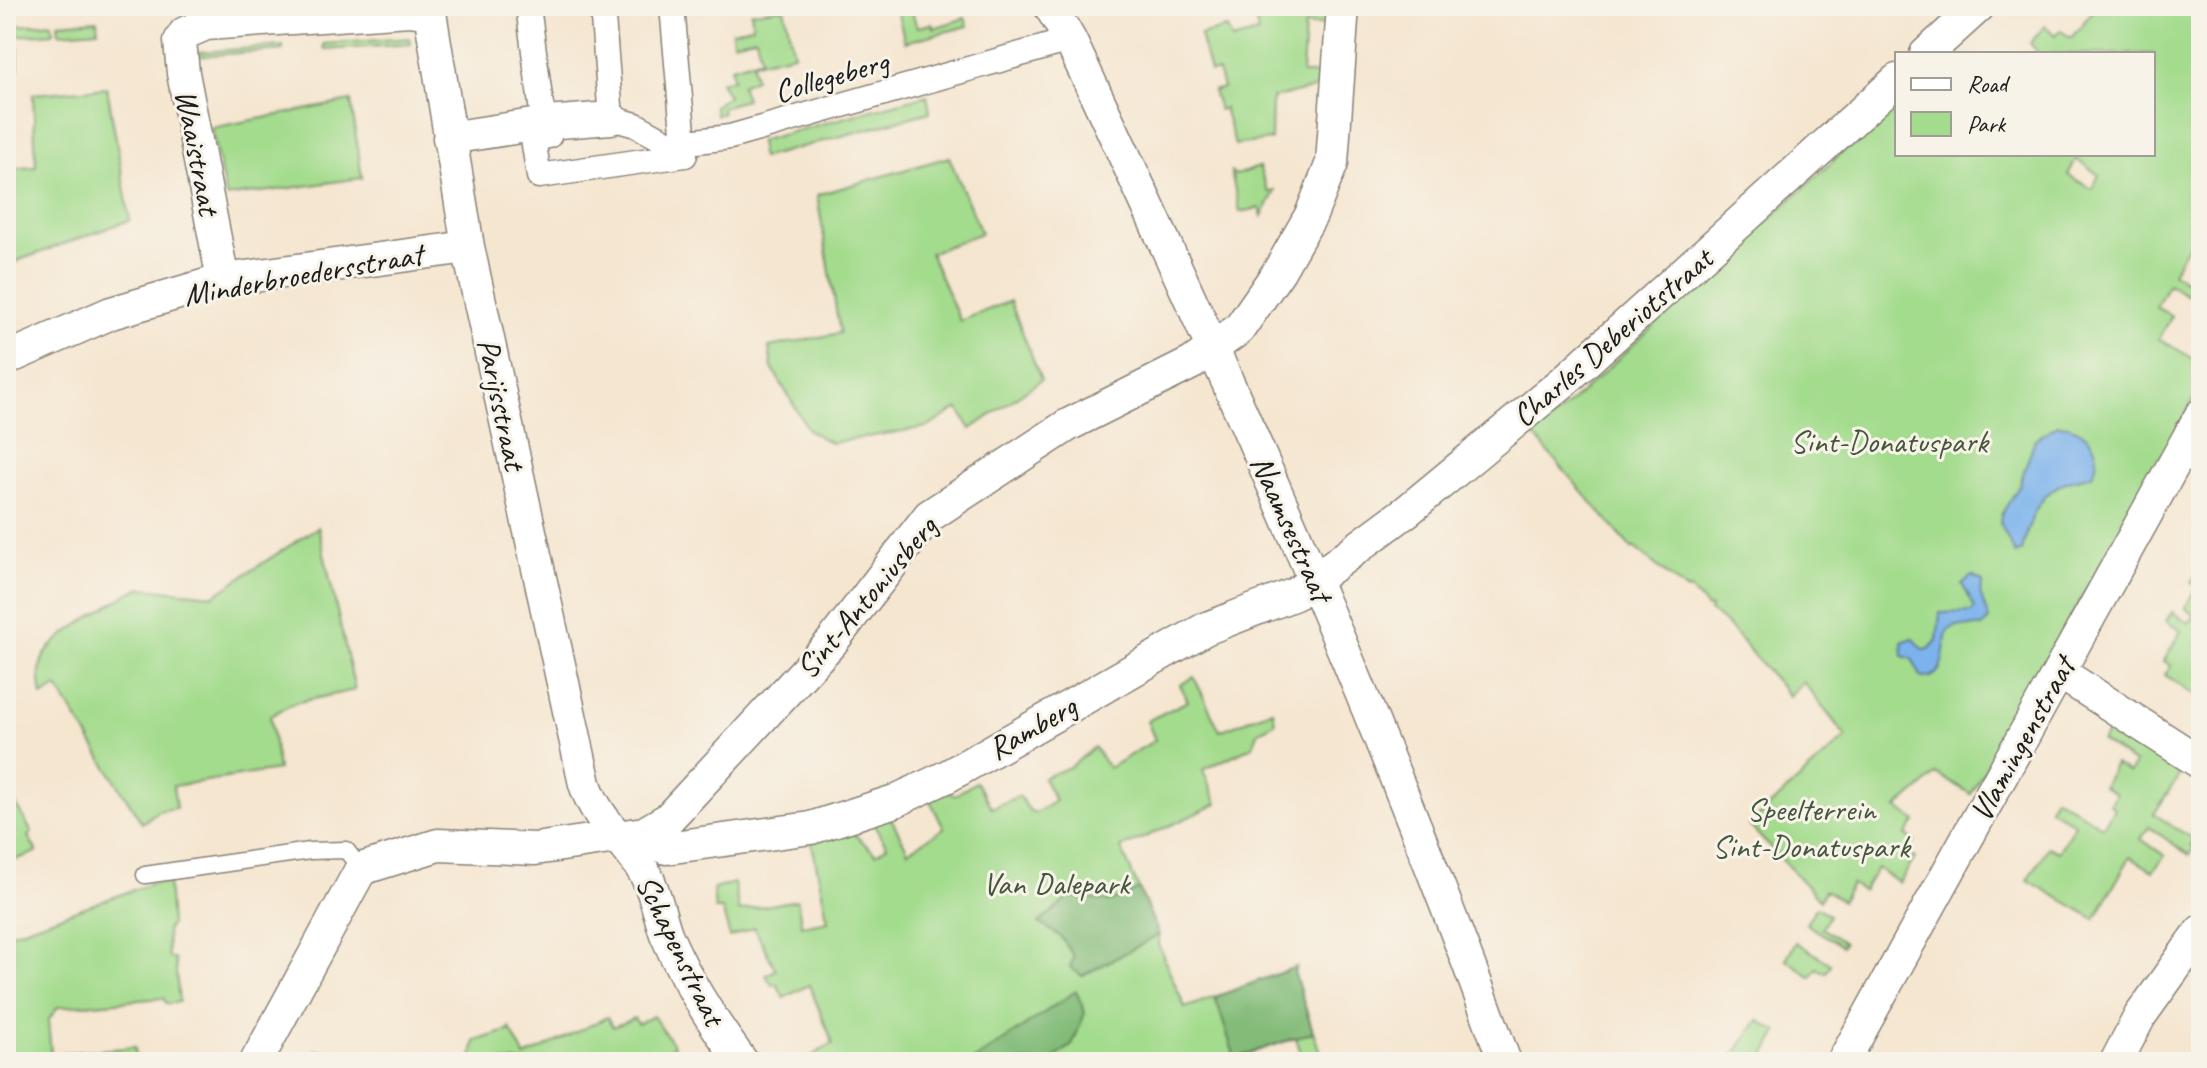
<svg xmlns="http://www.w3.org/2000/svg" width="2207" height="1068" viewBox="0 0 2207 1068" font-family="Caveat,sans-serif">
<style>
.green{fill:#a4dc8e;stroke:#607c55;stroke-width:2;fill-rule:evenodd}
.forest{fill:#83bc79;stroke:#506c4a;stroke-width:2}
.water{fill:#7db3ec;stroke:#4c6884;stroke-width:2}
.lines{fill:none;stroke-linecap:round;stroke-linejoin:round}
.service-casing{stroke:#888176;stroke-width:19}
.pedestrian-casing{stroke:#888176;stroke-width:27}
.minor-casing{stroke:#888176;stroke-width:35}
.service{stroke:#fff;stroke-width:16}
.pedestrian{stroke:#fff;stroke-width:24}
.minor{stroke:#fff;stroke-width:32}
.labels{text-anchor:middle;stroke-width:6;stroke-linejoin:round;paint-order:stroke}
.street-label{font-size:32px;fill:#1c1c1c;stroke:#f7f3e8}
.park-label{font-size:32px;fill:#45563e;stroke:#f7f3e8}
</style>
<rect width="100%" height="100%" fill="#f7f3e8"/>
<filter id="ink" filterUnits="userSpaceOnUse"><feTurbulence type="fractalNoise" baseFrequency=".0125" numOctaves="2"/><feDisplacementMap in="SourceGraphic" scale="16" xChannelSelector="R" yChannelSelector="G"/><feConvolveMatrix kernelMatrix="1 2 1 2 8 2 1 2 1" color-interpolation-filters="sRGB"/></filter>
<filter id="wash" filterUnits="userSpaceOnUse"><feTurbulence type="fractalNoise" baseFrequency=".006" numOctaves="4" result="noise"/><feDisplacementMap in="SourceGraphic" scale="32" xChannelSelector="R" yChannelSelector="G"/><feGaussianBlur stdDeviation="1.8" result="paint"/><feColorMatrix in="noise" values="0 0 0 0 0 0 0 0 0 0 0 0 0 0 0 0 0 1.4 0 .05"/><feComposite in="paint" operator="in"/></filter>
<g filter="url(#wash)">
<rect width="100%" height="100%" fill="#f5e6d0"/>
<!-- green -->
<path class="green" d="M896 6H910L917 27 932 24 934 28 965 18 968 26 905 42Z
M1253 6H1328L1326 25H1305L1302 74H1322L1321 87 1272 98 1271 140 1235 145 1224 108 1219 110 1213 91 1223 88 1218 71 1210 72 1200 35 1227 28 1232 40 1258 33Z
M2097 6H2201V221L2172 273 2201 289V302L2168 284 2156 307 2172 316 2159 339 2201 363V387L1971 794 1937 774 1897 808 1916 821 1906 835 1915 841 1907 853 1915 858 1899 883 1877 868 1863 891 1851 884 1842 901 1825 890 1820 900 1749 825 1846 737 1803 682 1789 696 1731 629 1710 611 1711 607 1707 608 1690 589 1687 591 1634 547 1632 549 1528 429 1554 418 1703 280 1711 263 1723 262 1884 114 1897 91V154H2153V54H2038L2030 43 2045 26 2055 35 2060 30 2071 38ZM2076 159 2099 175 2092 189 2068 175Z
M784 8 794 54 752 63 755 79 741 85 746 99 721 108 723 113 716 115 714 106 728 96 720 82 733 79 731 67 761 59 756 37 733 42 732 31 753 26 751 12Z
M97 20 98 30 59 33 58 23Z
M52 23 53 33 16 36V26Z
M410 38 411 44 325 50 324 44Z
M283 46V50L199 56 198 52Z
M107 88 130 220 6 265V211L10 209 6 169 36 167 33 94Z
M927 95 930 112 761 158 759 141Z
M351 101 362 178 226 197 211 128Z
M949 157 981 233 930 253 960 321 1010 301 1041 380 971 429 958 408 928 427 831 443 809 431 772 368 769 347 840 333 817 195Z
M1259 167 1268 192 1275 191 1262 216 1260 208 1240 212 1231 172 1236 175Z
M318 527 355 690 294 703 270 716 278 770 173 786 176 808 158 811 142 823 57 687 42 696C40 684 38 670 43 658 52 636 108 607 129 593L142 588 214 595Z
M2195 576 2201 580V698L2165 675 2171 666 2164 661 2181 631 2166 621 2172 612 2189 623 2195 615 2185 608 2197 587 2191 582Z
M1194 677 1220 731 1273 710 1275 723 1259 731 1253 746 1203 770 1217 804 1121 848 1159 935 1158 944 1185 1008 1296 967 1294 972 1323 1062H1304L1296 1038 1235 1058 1236 1062H817L812 1056 833 1043 809 985 784 998 777 984 772 985 766 975 776 970 754 927 730 937 722 909H715L713 889 734 883 739 911 797 900 802 926 828 921 811 839 853 833 876 854 887 846 873 823 888 812 908 851 944 828 926 793 937 789 955 795 976 782 992 808 1019 796 1030 811 1036 813 1055 801 1043 778 1072 766 1094 747 1109 768 1155 740 1147 721 1188 701 1180 685Z
M2110 728 2180 774 2154 814 2193 839 2190 845 2194 847 2189 855 2149 827 2141 839 2165 856 2153 871 2130 857 2095 919 2028 880 2048 847 2058 852 2075 824 2049 808 2055 797 2103 827 2114 808 2110 804 2116 794 2103 786 2115 764 2129 773 2135 764 2102 741Z
M6 786 32 833 28 836 37 852 6 863Z
M168 882 171 924 167 930 168 956 175 960 179 1002 167 1004 163 998 58 1007 48 1021 51 1054 135 1047 136 1062H6V935L150 884Z
M1816 907 1829 915 1822 928 1844 943 1842 946 1806 924Z
M1796 942 1831 964 1826 973 1817 968 1811 977 1786 959Z
M653 1016 674 1046 648 1062H471L475 1041 510 1030 509 1027 525 1057 607 1017 613 1027 634 1018 638 1024Z
M1758 1020 1778 1032 1761 1062H1729Z
M316 1050 384 1062H314Z"/>
<!-- forest -->
<path class="forest" d="M1139 889 1159 935 1082 976 1070 967 1074 957 1061 937 1039 923 1071 896 1110 902Z
M1296 967 1294 972 1313 1032 1235 1058 1215 997Z
M1076 991 1085 1013 1072 1045 1049 1062H972Z"/>
<!-- water -->
<path class="water" d="M2058 425C2084 425 2107 449 2092 475 2084 478 2076 478 2068 481 2036 494 2029 522 2022 551L2015 554 2000 523 2001 515 2019 486 2035 439Z
M1972 576 1983 582 1980 593 1989 620 1982 627 1957 626 1948 630C1941 647 1949 679 1922 678L1912 659 1903 656 1902 642 1913 638 1924 650 1929 649 1937 640 1940 613 1971 612 1975 608 1962 584Z"/>
</g>
<g filter="url(#ink)">
<g class="lines">
<!-- service casing -->
<g class="service-casing">
<path id="service" d="M6 47V71
M145 875 310 851 346 850 361 869"/>
</g>
<!-- pedestrian casing -->
<g class="pedestrian-casing">
<path id="pedestrian" d="M528 6 541 105 549 136 533 139 539 176 685 155 672 6
M602 6 611 118 636 125 671 144 730 137 1070 40"/>
</g>
<!-- minor casing -->
<g class="minor-casing">
<path id="minor" d="M429 6 468 247 585 784C598 823 626 840 646 875 656 894 659 914 666 934 685 979 713 1023 742 1062
M1050 6 1070 40C1229 375 1378 714 1505 1062
M1926 54 1979 6
M449 138 546 123 611 118
M223 280 183 73 180 41 185 33 206 24 410 10 430 13
M6 359 111 313 223 280 468 247
M2059 672 2201 763
M644 833 666 848 811 828 895 801 948 776 1205 629 1295 594 1407 511 1563 382 1897 80
M256 1062 361 869 438 845 535 849 644 833 668 819 831 643 929 516 1068 425 1192 363 1239 329 1279 271 1311 215 1332 163 1343 6
M1843 1062 2201 415
M2116 1062 2140 1016 2201 931"/>
</g>
<!-- service -->
<use href="#service" class="service"/>
<!-- pedestrian -->
<use href="#pedestrian" class="pedestrian"/>
<!-- minor -->
<use href="#minor" class="minor"/>
</g>
</g>
<g class="labels">
<!-- street labels -->
<g class="street-label">
<text transform="translate(831 76) rotate(-16)" y="11">Collegeberg</text>
<text transform="translate(198 152) rotate(79)" y="11">Waaistraat</text>
<text transform="translate(303 274) rotate(-10)" y="11">Minderbroedersstraat</text>
<text transform="translate(1612 337) rotate(-41)" y="11">Charles Deberiotstraat</text>
<text transform="translate(502 404) rotate(78)" y="11">Parijsstraat</text>
<text transform="translate(1292 528) rotate(66)" y="11">Naamsestraat</text>
<text transform="translate(866 597) rotate(-50)" y="11">Sint-Antoniusberg</text>
<text transform="translate(1032 727) rotate(-30)" y="11">Ramberg</text>
<text transform="translate(2022 739) rotate(-61)" y="11">Vlamingenstraat</text>
<text transform="translate(681 950) rotate(64)" y="11">Schapenstraat</text>
</g>
<!-- park labels -->
<g class="park-label">
<text x="1889" y="452">Sint-Donatuspark</text>
<text x="1811" y="820">Speelterrein<tspan x="1811" dy="37">Sint-Donatuspark</tspan></text>
<text x="1056" y="894">Van Dalepark</text>
</g>
</g>
<!-- margin -->
<rect width="2207" height="1068" fill="none" stroke="#f7f3e8" stroke-width="32"/>
<!-- legend -->
<rect x="1895" y="52" width="260" height="104" fill="#f7f3e8" stroke="#9f9d96" stroke-width="2"/>
<rect x="1911" y="78" width="40" height="12" fill="#ffffff" stroke="#9f9d96" stroke-width="2"/>
<text x="1967" y="92" font-size="24" fill="#1c1c1c">Road</text>
<rect x="1911" y="112" width="40" height="24" fill="#a4dc8e" stroke="#9f9d96" stroke-width="2"/>
<text x="1967" y="132" font-size="24" fill="#1c1c1c">Park</text>
</svg>
